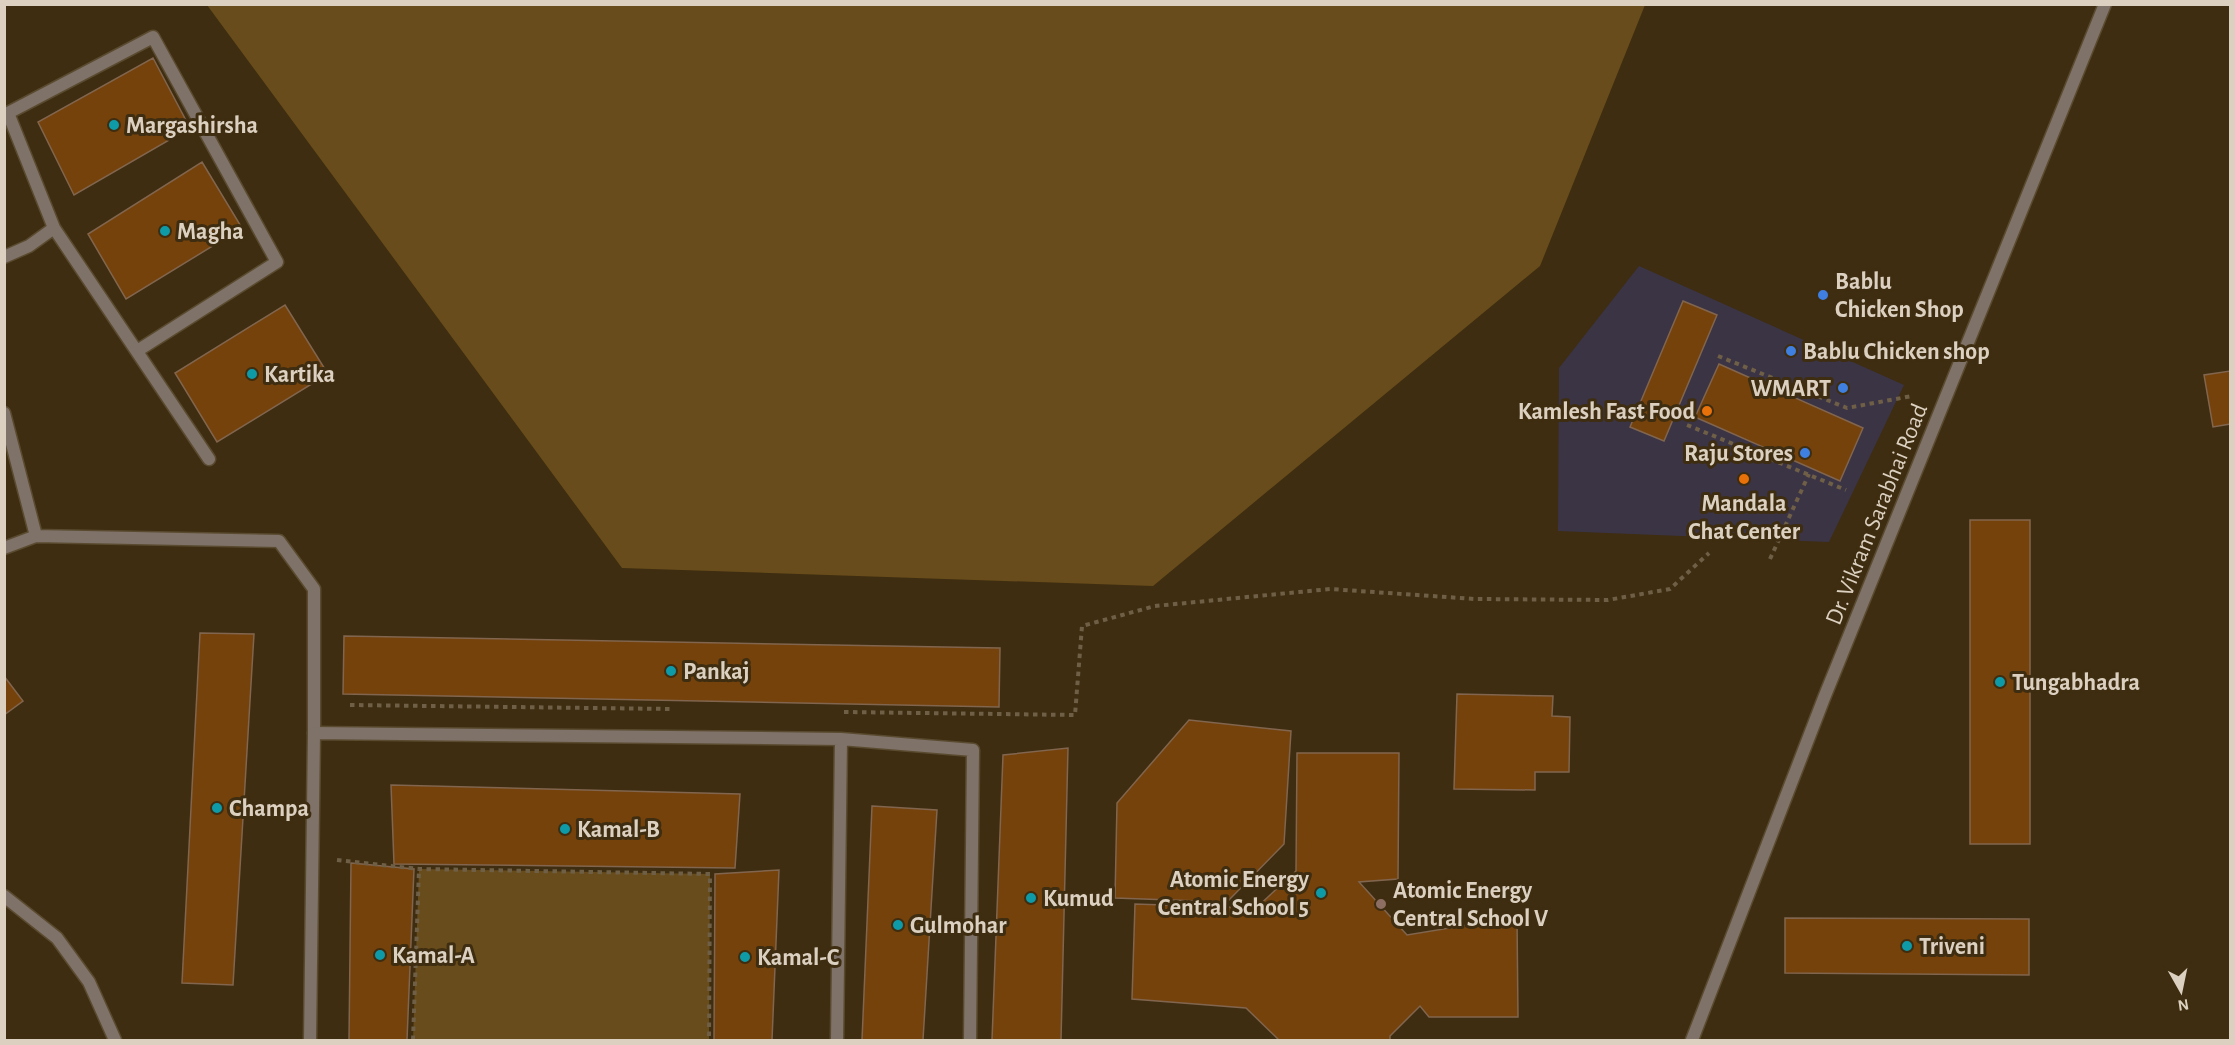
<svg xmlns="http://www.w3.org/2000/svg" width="2235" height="1045" viewBox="0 0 2235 1045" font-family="'Alegreya Sans',sans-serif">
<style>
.commercial{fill:#3b3445}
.green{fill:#684c1b}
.building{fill:#75420b;stroke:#81654e;stroke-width:1.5}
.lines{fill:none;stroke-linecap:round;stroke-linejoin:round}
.service-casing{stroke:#5a4b30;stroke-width:15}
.minor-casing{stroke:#5a4b30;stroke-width:15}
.tertiary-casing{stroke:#5a4b30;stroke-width:15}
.path{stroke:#6e5f46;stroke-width:4;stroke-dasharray:4.5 4.5;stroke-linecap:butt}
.service{stroke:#7f7268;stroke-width:12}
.minor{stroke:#7f7268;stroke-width:12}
.tertiary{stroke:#7f7268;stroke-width:12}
.culture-dot{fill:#0f9aa8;stroke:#3e2d10;stroke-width:2}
.shop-dot{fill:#3f7fe0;stroke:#3e2d10;stroke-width:2}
.food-dot{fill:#e8710a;stroke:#3e2d10;stroke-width:2}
.education-dot{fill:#8d6e63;stroke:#3e2d10;stroke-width:2}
.labels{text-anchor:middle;stroke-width:6;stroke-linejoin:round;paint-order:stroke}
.poi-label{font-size:24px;font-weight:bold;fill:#dcd1c1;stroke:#3e2d10;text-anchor:start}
.street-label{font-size:24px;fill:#dcd1c1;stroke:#3e2d10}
</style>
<rect width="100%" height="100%" fill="#3e2d10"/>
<!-- commercial -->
<path class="commercial" d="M1639 266 1904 385 1829 542 1558 531 1559 368Z"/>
<!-- green -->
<path class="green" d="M207 5H1645L1540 266 1153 586 622 568Z
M419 869 710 874 709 1040H413Z"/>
<!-- building -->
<path class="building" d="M153 58 190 128 74 195 38 122Z
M202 162 242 228 126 299 88 234Z
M1683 301 1717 315 1664 441 1630 427Z
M285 305 328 374 217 442 175 373Z
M1719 364 1863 428 1840 481 1695 417Z
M2230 371V424L2213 427 2204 375Z
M1970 520H2030V844H1970Z
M200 633 254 634 233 985 182 983Z
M344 636 1000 648 999 707 343 694Z
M4 676 23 701 4 715Z
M1457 694 1553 696 1552 716 1570 717 1569 772H1535V790L1454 789Z
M1189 720 1291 731 1284 844 1227 902 1115 898 1117 803Z
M1068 748 1061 1040H992L1003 755Z
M1297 753H1399L1398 879 1359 882 1407 935 1517 917 1518 1017H1429L1420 1006 1390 1036V1040H1279L1246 1008 1132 999 1135 904 1256 908 1296 871Z
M391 785 740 794 735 868 394 864Z
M872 806 937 810 923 1040H862Z
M351 863 414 869 407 1040H349Z
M779 870 772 1040H714L715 874Z
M1785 918 2029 919V975L1785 973Z"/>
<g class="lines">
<!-- service casing -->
<g class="service-casing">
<path id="service" d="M4 257 29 246 54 228
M137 351 277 262 153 37 8 113 54 228 209 459
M4 413 36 536 279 541 314 589V733
M4 548 36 536"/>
</g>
<!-- minor casing -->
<g class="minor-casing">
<path id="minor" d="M4 896 57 938 89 982 115 1040
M310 1040 314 733 841 739 973 750 970 1040
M837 1040 841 739"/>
</g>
<!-- tertiary casing -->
<g class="tertiary-casing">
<path id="tertiary" d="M1692 1040 1824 698 2105 4"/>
</g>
<!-- path -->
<path class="path" d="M1718 356 1847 408 1912 396
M1687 425 1846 490
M1770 559 1809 474
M350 705 672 709
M844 712 1075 715 1082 626 1155 606 1330 589 1475 599 1608 600 1670 589 1709 553
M337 860 419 869 710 874 709 1040
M413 1040 419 869"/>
<!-- service -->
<use href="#service" class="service"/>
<!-- minor -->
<use href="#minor" class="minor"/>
<!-- tertiary -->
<use href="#tertiary" class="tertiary"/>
</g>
<!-- markers -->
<g class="culture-dot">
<circle cx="114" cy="125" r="6"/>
<circle cx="165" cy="231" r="6"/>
<circle cx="252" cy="374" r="6"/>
<circle cx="671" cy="671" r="6"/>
<circle cx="2000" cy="682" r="6"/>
<circle cx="217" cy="808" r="6"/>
<circle cx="565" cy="829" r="6"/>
<circle cx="1321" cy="893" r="6"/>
<circle cx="1031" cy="898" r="6"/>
<circle cx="898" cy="925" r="6"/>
<circle cx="1907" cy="946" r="6"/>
<circle cx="380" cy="955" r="6"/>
<circle cx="745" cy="957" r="6"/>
</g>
<g class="shop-dot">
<circle cx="1823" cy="295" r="6"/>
<circle cx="1791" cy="351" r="6"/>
<circle cx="1843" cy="388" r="6"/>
<circle cx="1805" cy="453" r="6"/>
</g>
<g class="food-dot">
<circle cx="1707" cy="411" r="6"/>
<circle cx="1744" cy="479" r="6"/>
</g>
<circle class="education-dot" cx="1381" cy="904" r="6"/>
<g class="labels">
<!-- poi labels -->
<g class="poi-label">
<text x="126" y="133">Margashirsha</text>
<text x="177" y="239">Magha</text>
<text x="1835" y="289">Bablu<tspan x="1835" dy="28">Chicken Shop</tspan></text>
<text x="1803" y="359">Bablu Chicken shop</text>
<text x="264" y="382">Kartika</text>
<text x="1831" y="396" text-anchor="end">WMART</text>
<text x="1695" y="419" text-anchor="end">Kamlesh Fast Food</text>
<text x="1793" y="461" text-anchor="end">Raju Stores</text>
<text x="1744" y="511" text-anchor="middle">Mandala<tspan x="1744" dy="28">Chat Center</tspan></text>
<text x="683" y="679">Pankaj</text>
<text x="2012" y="690">Tungabhadra</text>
<text x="229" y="816">Champa</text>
<text x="577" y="837">Kamal-B</text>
<text x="1309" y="887" text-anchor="end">Atomic Energy<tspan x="1309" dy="28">Central School 5</tspan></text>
<text x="1393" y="898">Atomic Energy<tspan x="1393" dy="28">Central School V</tspan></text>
<text x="1043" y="906">Kumud</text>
<text x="910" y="933">Gulmohar</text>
<text x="1919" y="954">Triveni</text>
<text x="392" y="963">Kamal-A</text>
<text x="757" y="965">Kamal-C</text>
</g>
<!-- street labels -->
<g class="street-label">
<text transform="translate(1876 514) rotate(-68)" y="8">Dr. Vikram Sarabhai Road</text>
</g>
</g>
<!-- border -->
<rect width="2235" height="1045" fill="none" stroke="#dcd1c1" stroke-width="12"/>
<!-- north arrow -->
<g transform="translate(2181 991) rotate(171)" stroke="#3e2d10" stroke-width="4.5" paint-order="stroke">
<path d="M0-4.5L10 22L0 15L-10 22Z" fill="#dcd1c1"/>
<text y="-9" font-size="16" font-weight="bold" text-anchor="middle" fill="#dcd1c1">N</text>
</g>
</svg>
